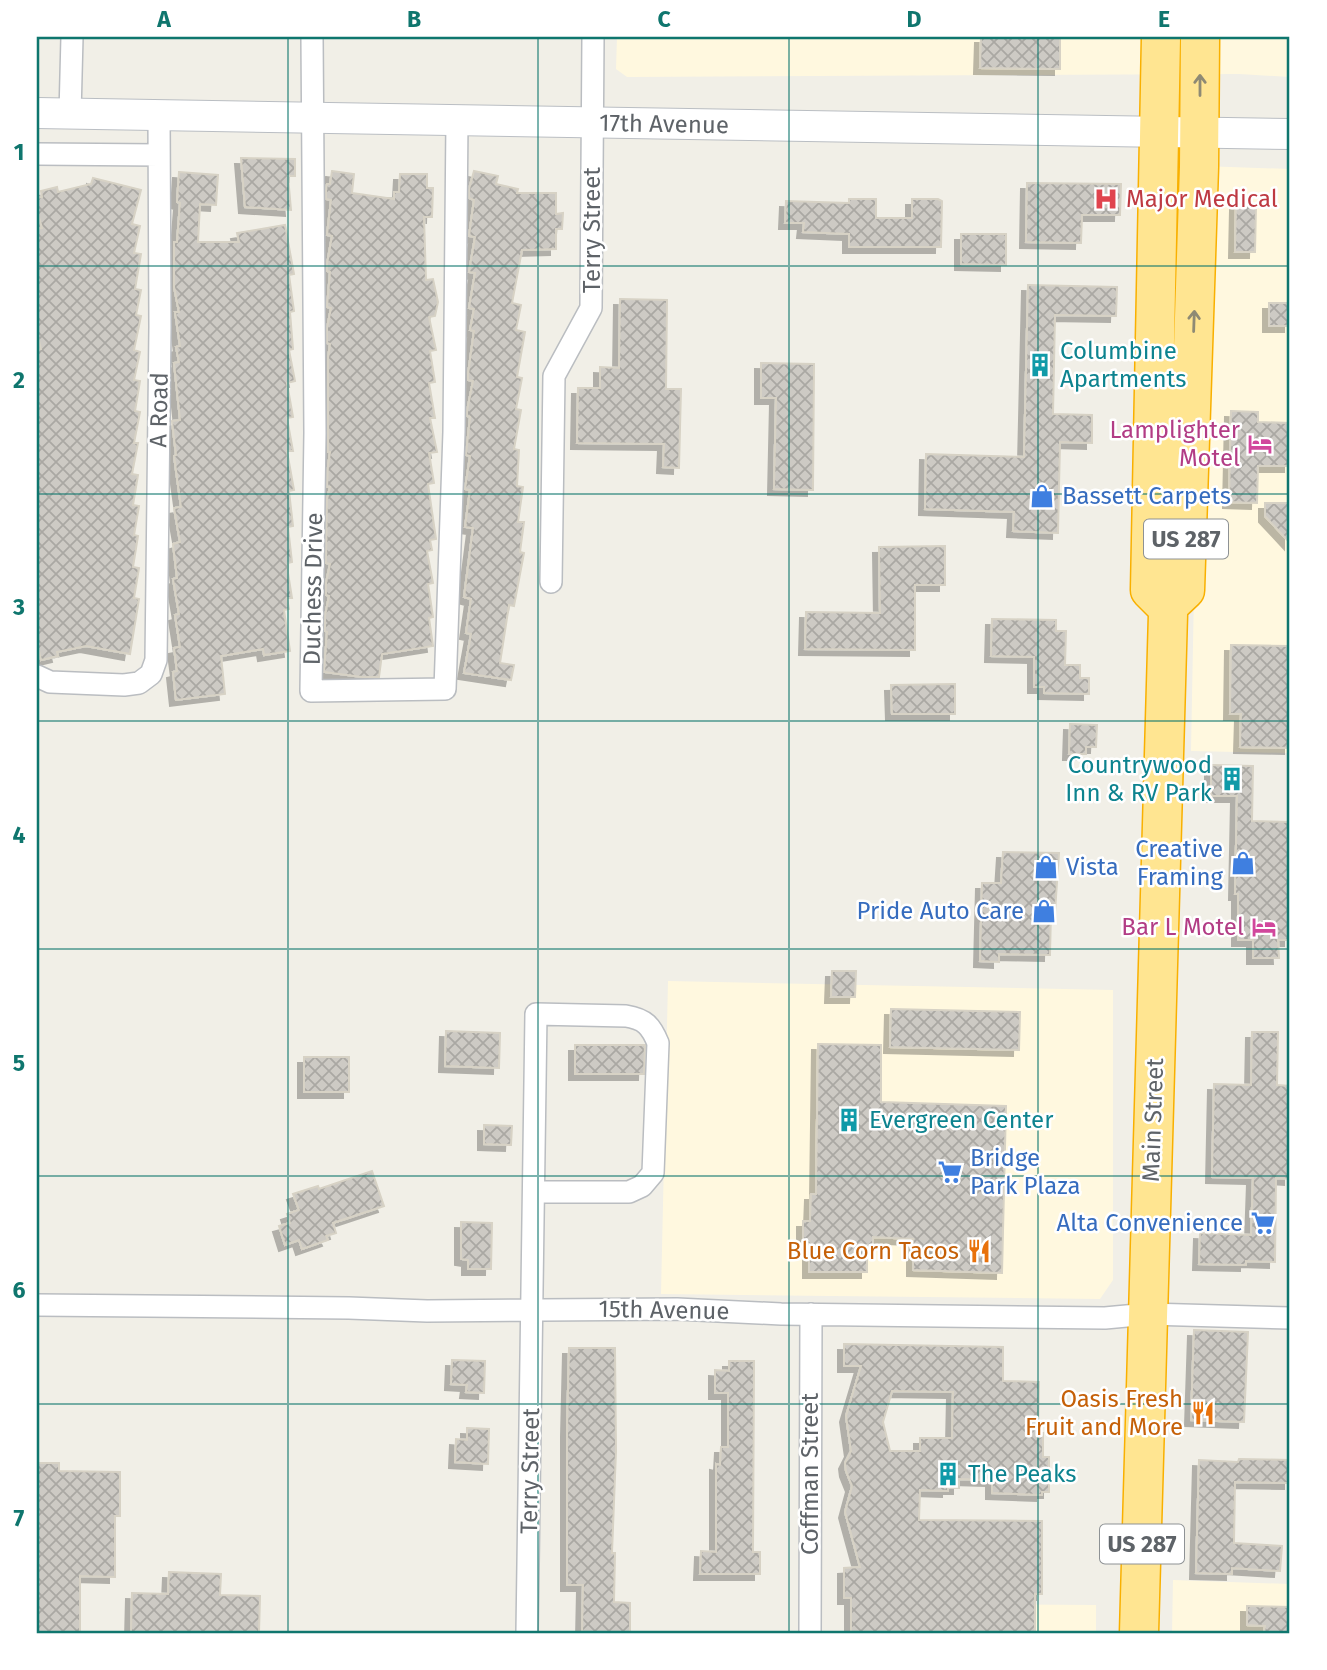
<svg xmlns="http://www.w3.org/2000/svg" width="1327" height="1670" viewBox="0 0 1327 1670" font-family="'Fira Sans',sans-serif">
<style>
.commercial{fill:#fff8df}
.building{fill:url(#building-cross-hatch);stroke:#d7d2c5;stroke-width:2;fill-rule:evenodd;filter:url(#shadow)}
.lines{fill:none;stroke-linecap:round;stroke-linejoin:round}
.street-casing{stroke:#babdc1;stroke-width:24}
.secondary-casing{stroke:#babec3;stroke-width:32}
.highway-casing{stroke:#f9b000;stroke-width:41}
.street{stroke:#fff;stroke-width:21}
.secondary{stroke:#fff;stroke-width:30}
.highway{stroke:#ffe591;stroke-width:38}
.oneway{stroke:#8e8a74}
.grid{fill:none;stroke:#0f766e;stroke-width:2;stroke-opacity:0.55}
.labels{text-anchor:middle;stroke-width:5;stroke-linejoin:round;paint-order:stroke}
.shield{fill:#fff;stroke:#8e9295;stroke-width:2}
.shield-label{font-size:23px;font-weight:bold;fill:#5e6368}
.street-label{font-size:24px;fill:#5e6368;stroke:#fff}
.health-label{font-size:24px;fill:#be3a42;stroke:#fff;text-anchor:start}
.culture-label{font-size:24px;fill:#0d838f;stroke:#fff;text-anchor:start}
.hotel-label{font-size:24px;fill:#b23c85;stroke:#fff;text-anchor:end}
.shop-label{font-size:24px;fill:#366cbe;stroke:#fff;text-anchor:start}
.food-label{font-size:24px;fill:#c56008;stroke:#fff;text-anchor:end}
.neatline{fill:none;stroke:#0f766e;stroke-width:2.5}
.grid-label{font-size:23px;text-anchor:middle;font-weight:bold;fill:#0f766e}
</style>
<defs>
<pattern id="building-cross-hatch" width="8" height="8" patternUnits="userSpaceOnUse" patternTransform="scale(1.75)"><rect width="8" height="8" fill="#cdcac4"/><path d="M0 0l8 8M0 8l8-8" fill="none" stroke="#aaa8a3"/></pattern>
<filter id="shadow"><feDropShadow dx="-6" dy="6" stdDeviation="0" flood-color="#0004"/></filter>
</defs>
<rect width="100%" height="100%" fill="#f1efe7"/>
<!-- commercial -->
<path class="commercial" d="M617 37H1290V77L1239 74 627 77 616 69Z
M1202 166 1290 169V753L1191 751Z
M668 981 1113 990V1280L1100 1299 661 1294Z
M1173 1580 1290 1584V1633H1172Z
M960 1604 1096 1605V1633H960Z"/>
<!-- building -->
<path class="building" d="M981 37H1060V69L980 68Z
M241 158 295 159V176H288L291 210 245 207Z
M332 171 354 174 352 193 394 199V192H399L400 174H427V188H433L432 217H424L426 280 433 279 438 302 435 316 429 317 436 350 430 351 435 382 429 383 435 418H430L437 452 429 453 434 483 428 484 436 539 430 540 432 550 427 551 433 583 428 584 433 617 429 618 433 646 382 654 379 677H362L324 672 327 632 325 631V616L329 596 326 595V583L330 564 326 563 327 499 330 487H327L328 466 330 452H328V358L330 344 327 343V328L331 308 327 307 330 272 327 271V264L332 236 327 235 331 200 326 199V190L327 184H330Z
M474 171 498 176 496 184 518 189 517 193H556V214L563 213 562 229H556V249L522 250 512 303 521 305 516 330 525 332 517 377 522 378 516 409 521 410 514 449 519 450 517 486 523 487 518 522H524L520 552 524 553 514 606 509 605 500 663 514 665 511 680 464 673 471 634 466 633 471 599 464 597 473 528 465 527 470 490 465 489 470 456 466 455 470 417 467 416V411L473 381 468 380V374L474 331 470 330 474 309 469 308 475 273 469 272 475 237 469 236 474 200 469 198V189Z
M179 172 218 175 216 205 200 204 198 242H239L237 233 285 225 294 274 289 275 294 311 290 312 293 349 289 350 295 381 287 383 293 417 287 418 293 451H287L294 490 289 491 293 526 288 527 292 562 288 563V573L292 598H287L289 609 284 610 290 651 264 655 263 649 221 656 225 694 176 700 173 672 177 671 174 648 180 647 175 615 179 614 173 579 177 578 173 544 180 542 174 508 181 507 174 456 176 455 172 421 180 420 174 363 179 362 176 347 180 346 175 312H179L174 287V242H177L180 203 177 202Z
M93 178 141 190 132 224 140 226 134 253 141 254 135 289 141 290 136 315 141 316 134 350 140 352 134 380 140 381 135 411 140 412 134 443H138L132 474 138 475 133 505 139 506 134 535 138 536 133 567 139 568 134 598 139 599 130 654 86 646 57 652 58 656 41 660 39 651H37V350L41 349 37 333V229L42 228 37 210V198L42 197 41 191 57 187 58 192 91 184Z
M1027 183 1121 184 1120 215H1082L1081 243 1026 242Z
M849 199H876V218H912V199H938L942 201 941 247H849V234L803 232 804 223H785L786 201 849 203Z
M1236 204 1256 205 1255 252H1235Z
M961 234H1006V265L961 264Z
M1028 285 1117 287 1116 316 1055 315 1053 414 1092 415V443L1060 442 1058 533 1013 531 1014 512 925 509 926 454 1024 457Z
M620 299 667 300 666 389H681L679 468 663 467 664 444 577 443 578 388H600V367L619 368Z
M1269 303H1290V326H1269Z
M761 363 814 364 813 490 774 489 776 398H761Z
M1231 411 1258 412V422L1290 423V466H1258L1257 503 1229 502Z
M1265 503H1290V543L1265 516Z
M945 546V585H915V650L805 649 806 612 880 613 879 547Z
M992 619 1056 620V631H1066L1065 665H1080V678H1089V694L1044 693V687H1034V657L991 656Z
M1231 645 1290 646V748L1240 747 1241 714H1230Z
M955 684V714H892L891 685Z
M1070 724 1097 725 1096 747H1086V754H1069Z
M1211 765 1253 766 1252 821 1290 822V940H1278L1279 958H1253V940H1238V894H1235L1237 796H1211Z
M1003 852 1059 853 1055 912H1051L1050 955 999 954V962L980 961 982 883H1001Z
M832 971H856L855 997H831Z
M891 1009 1020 1012 1019 1050 890 1047Z
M446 1031 500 1033 499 1068 445 1066Z
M1252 1032H1278L1277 1085 1290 1086V1179L1276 1178 1275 1262 1246 1261V1265L1199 1264 1200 1233 1251 1235 1253 1178 1212 1177 1214 1084 1251 1085Z
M818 1044 881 1045V1102L1006 1106 1002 1273 913 1270V1239L873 1237V1246L867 1245V1272H809V1244H803V1221H810L811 1194H816Z
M575 1045H645L644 1074H575Z
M304 1057H349V1092H304Z
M484 1125 512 1126 511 1145 484 1144Z
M372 1171 384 1206 333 1223 336 1233 326 1236 328 1240 302 1249 299 1240 285 1245 279 1226 290 1223 287 1214 299 1210 293 1194 318 1186 319 1189Z
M461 1222 492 1223 491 1269H468V1260L461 1259Z
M1194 1330 1248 1332 1244 1422 1191 1420Z
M844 1344 1003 1347V1381L1039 1382 1038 1433H1043V1457H1049V1492H1042V1495L992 1493V1480L959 1479V1488H948V1491L920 1490 919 1520 1042 1521V1594H1035V1633H851V1598H844V1568L860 1567 845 1512 852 1486 846 1471 845 1463 851 1451 846 1416 861 1366H844ZM892 1391 953 1392 952 1438H920V1451H890L883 1422Z
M569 1348H615L616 1451 612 1553H615L614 1602 630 1603V1633H582L583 1585H567V1431Z
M452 1360 485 1361 484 1393 466 1392 467 1385 451 1384Z
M729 1361H754L753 1552H760V1574H700L701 1551 716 1552V1464L720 1465 721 1447H728V1393H715V1370L729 1371Z
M467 1428 489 1429 488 1464 455 1462 456 1439 467 1440Z
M1239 1459 1290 1460V1483L1235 1482 1234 1543 1282 1546 1280 1571 1232 1568V1574L1196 1573 1199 1460 1238 1462Z
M37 1463H59V1471L120 1472V1516H115V1577L80 1576V1633H37Z
M169 1572 221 1574 220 1595 260 1596 259 1633H131L132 1593 168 1594Z
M1247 1606 1290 1607V1633H1264L1265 1626 1247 1625Z"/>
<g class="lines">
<!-- street casing -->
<g class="street-casing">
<path id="street" d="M312 37 315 433 311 691 445 689 454 432 457 121
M70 114 72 37
M37 154 159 155
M551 582 554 376 591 308 593 37
M37 676 50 682 124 685 139 683 151 674 156 660 160 327 159 116
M37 1305 349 1308 427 1311 677 1309 781 1314 1105 1318 1148 1314 1290 1318
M527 1633 536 1014 626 1016C645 1019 651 1026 658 1043L653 1173 642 1186 629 1192H534
M810 1633 811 1314"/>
</g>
<!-- secondary casing -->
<g class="secondary-casing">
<path id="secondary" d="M37 113 1290 134"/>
</g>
<!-- highway casing -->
<g class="highway-casing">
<path id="highway" d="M1167 607 1185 590 1199 167 1200 37
M1139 1633 1168 614 1167 607 1150 590 1161 37"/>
</g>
<!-- street -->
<use href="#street" class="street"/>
<!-- secondary -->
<use href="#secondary" class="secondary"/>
<!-- highway -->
<use href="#highway" class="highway"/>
</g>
<!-- one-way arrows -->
<defs><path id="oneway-shaft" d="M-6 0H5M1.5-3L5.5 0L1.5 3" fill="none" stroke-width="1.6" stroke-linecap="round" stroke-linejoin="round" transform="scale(1.75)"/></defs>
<g class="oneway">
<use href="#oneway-shaft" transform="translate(1200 85) rotate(-90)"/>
<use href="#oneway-shaft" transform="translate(1194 321) rotate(-88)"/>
</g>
<!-- grid -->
<path class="grid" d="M288 37V1633M538 37V1633M789 37V1633M1038 37V1633M37 266H1290M37 494H1290M37 721H1290M37 949H1290M37 1176H1290M37 1404H1290"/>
<!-- icons -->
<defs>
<g id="hospital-bare" transform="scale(1.89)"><path d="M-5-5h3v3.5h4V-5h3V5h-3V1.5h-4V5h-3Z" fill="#e0444e" stroke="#fff" stroke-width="2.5" paint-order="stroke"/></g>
<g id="building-bare" transform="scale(1.89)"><path d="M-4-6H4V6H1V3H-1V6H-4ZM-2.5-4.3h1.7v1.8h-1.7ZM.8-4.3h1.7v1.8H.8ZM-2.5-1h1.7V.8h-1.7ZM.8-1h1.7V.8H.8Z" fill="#0f9aa8" stroke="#fff" stroke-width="2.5" paint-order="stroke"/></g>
<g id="hotel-bare" transform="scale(1.89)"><path d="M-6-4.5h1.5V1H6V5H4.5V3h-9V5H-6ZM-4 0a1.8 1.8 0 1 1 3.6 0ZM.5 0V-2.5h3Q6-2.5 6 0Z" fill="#d1479c" stroke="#fff" stroke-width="2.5" paint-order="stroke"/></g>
<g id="shop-bare" transform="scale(1.89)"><path d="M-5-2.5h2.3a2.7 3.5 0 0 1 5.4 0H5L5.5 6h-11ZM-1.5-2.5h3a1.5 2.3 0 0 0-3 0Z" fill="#3f7fe0" stroke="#fff" stroke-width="2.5" paint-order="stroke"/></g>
<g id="supermarket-bare" transform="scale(1.89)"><path d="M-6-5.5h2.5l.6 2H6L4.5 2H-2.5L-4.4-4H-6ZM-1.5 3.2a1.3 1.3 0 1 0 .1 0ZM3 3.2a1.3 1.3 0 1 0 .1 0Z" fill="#3f7fe0" stroke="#fff" stroke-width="2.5" paint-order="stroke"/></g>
<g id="restaurant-bare" transform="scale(1.89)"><path d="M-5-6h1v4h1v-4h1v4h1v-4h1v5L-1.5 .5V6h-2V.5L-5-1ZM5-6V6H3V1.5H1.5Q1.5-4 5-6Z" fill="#e8710a" stroke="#fff" stroke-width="2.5" paint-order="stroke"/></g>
</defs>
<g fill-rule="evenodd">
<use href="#hospital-bare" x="1106" y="199"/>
<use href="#building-bare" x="1040" y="365"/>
<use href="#hotel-bare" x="1260" y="444"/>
<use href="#shop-bare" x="1042" y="496"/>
<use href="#building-bare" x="1232" y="779"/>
<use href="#shop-bare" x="1243" y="863"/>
<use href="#shop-bare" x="1046" y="867"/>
<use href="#shop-bare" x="1044" y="911"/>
<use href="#hotel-bare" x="1264" y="927"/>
<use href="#building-bare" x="849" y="1120"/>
<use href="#supermarket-bare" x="950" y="1172"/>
<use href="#supermarket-bare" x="1263" y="1223"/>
<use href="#restaurant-bare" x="979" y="1251"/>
<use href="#restaurant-bare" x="1203" y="1413"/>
<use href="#building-bare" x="948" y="1474"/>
</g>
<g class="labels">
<!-- shield labels -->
<g class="shield">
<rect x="1144" y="519.5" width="84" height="39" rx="5"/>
<rect x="1100" y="1524.5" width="84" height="39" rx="5"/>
</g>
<g class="shield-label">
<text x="1186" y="547">US 287</text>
<text x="1142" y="1552">US 287</text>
</g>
<!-- street labels -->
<g class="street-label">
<text transform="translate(664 124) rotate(1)" y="8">17th Avenue</text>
<text transform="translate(592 230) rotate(-90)" y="8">Terry Street</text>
<text transform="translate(159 410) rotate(-89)" y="8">A Road</text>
<text transform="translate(313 589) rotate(-89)" y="8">Duchess Drive</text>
<text transform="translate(1153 1120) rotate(-88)" y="8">Main Street</text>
<text transform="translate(664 1310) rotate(1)" y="8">15th Avenue</text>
<text transform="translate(530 1471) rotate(-89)" y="8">Terry Street</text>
<text transform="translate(810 1474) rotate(-90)" y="8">Coffman Street</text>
</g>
<!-- health labels -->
<g class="health-label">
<text x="1126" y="207">Major Medical</text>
</g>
<!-- culture labels -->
<g class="culture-label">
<text x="1060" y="359">Columbine<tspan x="1060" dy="28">Apartments</tspan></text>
<text x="1212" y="773" text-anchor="end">Countrywood<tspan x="1212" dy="28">Inn &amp; RV Park</tspan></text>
<text x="869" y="1128">Evergreen Center</text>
<text x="968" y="1482">The Peaks</text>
</g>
<!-- hotel labels -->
<g class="hotel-label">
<text x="1240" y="438">Lamplighter<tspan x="1240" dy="28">Motel</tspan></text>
<text x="1244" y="935">Bar L Motel</text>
</g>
<!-- shop labels -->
<g class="shop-label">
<text x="1062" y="504">Bassett Carpets</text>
<text x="1223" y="857" text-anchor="end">Creative<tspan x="1223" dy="28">Framing</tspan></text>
<text x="1066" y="875">Vista</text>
<text x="1024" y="919" text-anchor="end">Pride Auto Care</text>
<text x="970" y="1166">Bridge<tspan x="970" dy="28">Park Plaza</tspan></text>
<text x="1243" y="1231" text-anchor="end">Alta Convenience</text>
</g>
<!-- food labels -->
<g class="food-label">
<text x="959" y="1259">Blue Corn Tacos</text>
<text x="1183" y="1407">Oasis Fresh<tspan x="1183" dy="28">Fruit and More</tspan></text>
</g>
</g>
<!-- border -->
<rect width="1327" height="1670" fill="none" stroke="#ffffff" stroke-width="77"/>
<rect x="38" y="38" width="1250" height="1594" class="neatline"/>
<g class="grid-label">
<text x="164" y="27">A</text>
<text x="414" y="27">B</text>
<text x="664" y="27">C</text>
<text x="914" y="27">D</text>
<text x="1164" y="27">E</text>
<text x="19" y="160">1</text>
<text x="19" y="388">2</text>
<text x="19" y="615">3</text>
<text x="19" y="843">4</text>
<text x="19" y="1071">5</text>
<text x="19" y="1298">6</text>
<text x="19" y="1526">7</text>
</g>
</svg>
